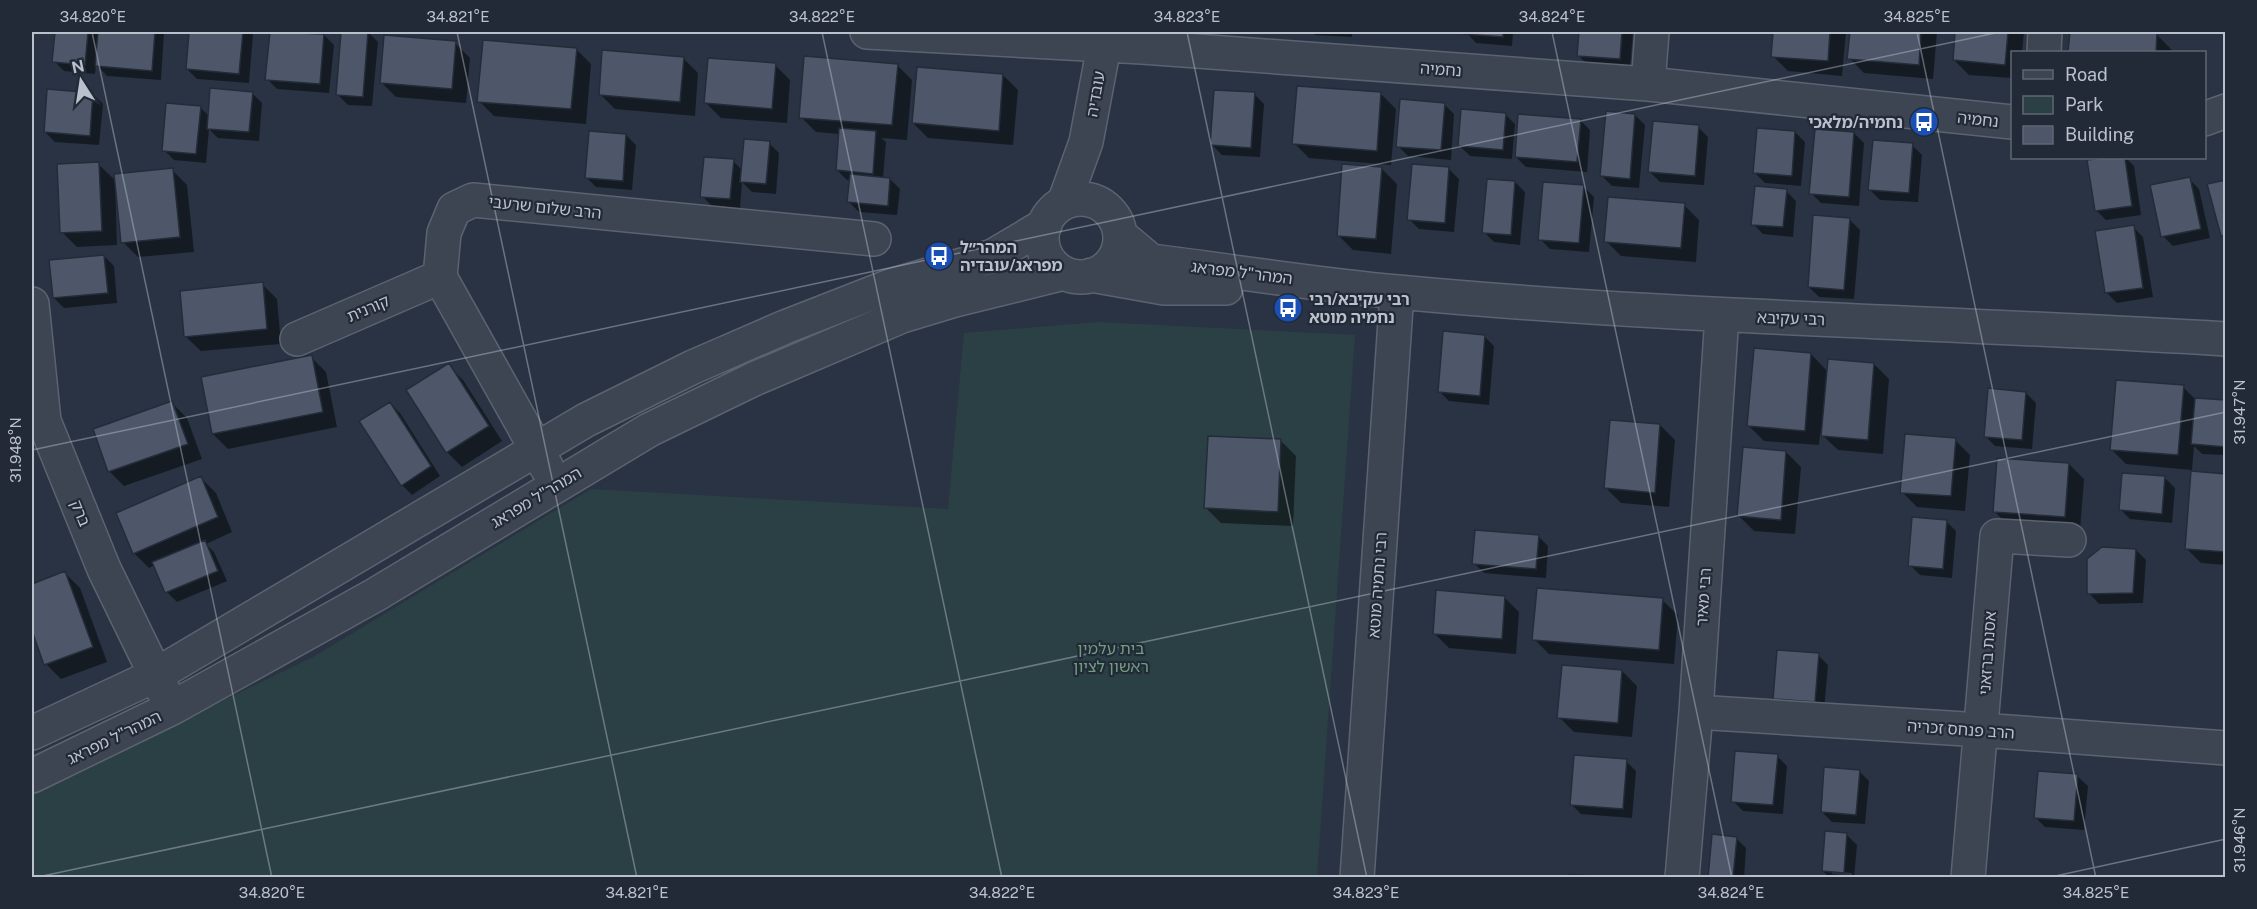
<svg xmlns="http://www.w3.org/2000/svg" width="2257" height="909" viewBox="0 0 2257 909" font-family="'Public Sans','Noto Sans Hebrew',sans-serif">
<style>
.green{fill:#2b4044}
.shadow{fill:#0007;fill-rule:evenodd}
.building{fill:#4d5769;stroke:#242c3a;stroke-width:1.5}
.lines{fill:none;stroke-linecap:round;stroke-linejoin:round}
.minor-casing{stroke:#5c6370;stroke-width:36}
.minor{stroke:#3d4553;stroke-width:33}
.ticks{fill:none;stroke:#bbc1cc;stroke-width:1.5;stroke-opacity:0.45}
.labels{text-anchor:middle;stroke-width:4.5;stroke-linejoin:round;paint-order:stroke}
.street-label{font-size:16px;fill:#bbc1cc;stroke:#222a38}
.poi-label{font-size:16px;font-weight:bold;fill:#bbc1cc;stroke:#222a38;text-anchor:start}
.park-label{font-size:16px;fill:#739c7f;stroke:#222a38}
.neatline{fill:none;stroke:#bbc1cc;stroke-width:2}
.ticks-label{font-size:15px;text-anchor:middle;fill:#bbc1cc}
</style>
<rect width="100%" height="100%" fill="#293343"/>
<!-- green -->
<path class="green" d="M1098 322 1355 335 1317 877 32 878V793L313 657 591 489 948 509 964 333Z"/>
<!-- shadow -->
<path class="shadow" d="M56 32H164L161 80 107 76 96 64 95 74 64 71 54 61Z
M191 32H250L253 34 249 83 197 79 187 69Z
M271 32 324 35 334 45 329 93 277 89 267 79Z
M343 32H368L378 42 372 106 348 105 338 95Z
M1312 32H1352V37L1315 35Z
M1415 32H1451V34Z
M1466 32H1513L1512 46 1476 43Z
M1580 32H1633L1630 68 1588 65 1578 55Z
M1775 32H1846L1842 76 1788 71 1773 56Z
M1851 32H1937L1933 79 1864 73 1849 58Z
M1957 32H2024L2022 52H2012V78L1969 75 1954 60Z
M2072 32H2116L2157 35 2172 50V52H2070Z
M455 43 470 58 466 103 396 97 381 82Z
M576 49 591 64 586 124 494 116 479 101Z
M683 58 698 73 695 116 615 109 600 94Z
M775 65 790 80 787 123 721 118 706 103Z
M897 65 912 80 907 140 881 138 886 142 883 178 890 179 900 189 897 215 859 212 849 202 851 180H847L837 170 840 134 816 132 801 117Z
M1003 75 1018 90 1013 145 928 138 913 123Z
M252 93 262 103 259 141 218 138 209 129 206 163 174 160 164 150 200 107 209 116Z
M93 94 103 104 99 145 55 142 45 132Z
M1254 94 1264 104 1260 157 1222 155 1212 145Z
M1381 94 1396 109 1391 165 1309 158 1294 143Z
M1444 104 1454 114 1451 160 1408 156 1398 146Z
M1505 114 1515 124 1512 159 1470 156 1460 146Z
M1635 115 1645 125 1639 188 1612 186 1602 176Z
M1580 120 1590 130 1587 172 1526 167 1516 157Z
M1698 127 1708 137 1704 185 1660 182 1650 172Z
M1795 132 1805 142 1801 186 1765 183 1755 173Z
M1854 133 1864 143 1859 206 1821 203 1811 193Z
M626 135 636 145 632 190 596 187 586 177Z
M769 143 779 153 776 194 752 192 742 182 740 208 712 206 702 196 733 161 742 170Z
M1912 145 1922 155 1918 202 1880 200 1870 190Z
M2112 158H2126L2134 166 2141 215 2106 220 2096 210 2089 161Z
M98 164 115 180 117 245 77 247 62 232Z
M1382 169 1397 184 1391 254 1353 250 1338 235Z
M1449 169 1459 179 1454 232 1419 229 1409 219Z
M172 170 187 185 194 252 138 257 123 242Z
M2189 179 2199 189 2210 238 2173 246 2163 236Z
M1515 182 1525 192 1520 245 1494 242 1484 232Z
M1584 187 1594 197 1589 252 1550 249 1540 239Z
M1786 191 1796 201 1793 237 1763 234 1753 224Z
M1684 205 1699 220 1696 262 1621 256 1606 241Z
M1850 220 1860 230 1854 299 1819 297 1809 287Z
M2133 227 2143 237 2153 297 2117 303 2107 293Z
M104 256 114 266 117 303 64 308 54 298Z
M262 284 277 299 281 344 201 351 185 336Z
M1484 336 1494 346 1489 405 1449 401 1439 391Z
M1811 354 1828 372 1874 364 1889 379 1883 454 1838 450 1820 433 1819 445 1764 441 1749 426Z
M311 357 326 372 337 427 228 449 213 434Z
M448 365 463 380 502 441 462 467 447 452Z
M2183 387 2196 400 2226 402V455L2202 454 2194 446 2192 470 2126 464 2111 449Z
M2026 393 2036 403 2032 449 1995 446 1985 436Z
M172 403 187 418 202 459 124 486 109 471Z
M390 403 400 413 440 476 412 495 402 485Z
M1660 425 1675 440 1669 507 1621 503 1606 488Z
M1955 440 1970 455 1965 511 1917 507 1902 492Z
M1281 441 1296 456 1293 526 1221 523 1206 508Z
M1786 452 1801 467 1795 534 1754 531 1739 516Z
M2069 464 2084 479 2080 531 2010 527 1995 512Z
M2226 475V565L2201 563 2186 548Z
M201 478 216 493 232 532 206 544 214 552 227 581 177 602 167 592 155 565 149 568 134 553Z
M2165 478 2175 488 2172 523 2130 519 2120 509Z
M1946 521 1956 531 1952 578 1920 575 1910 565Z
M1538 536 1548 546 1546 578 1484 573 1474 563Z
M2136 550 2146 560 2143 603 2099 604 2089 593Z
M65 573 80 588 107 662 61 679 46 664 32 626V585Z
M1504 597 1519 612 1516 654 1449 648 1434 633Z
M1662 600 1678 615 1674 664 1549 654 1534 639Z
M1818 655 1828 665 1824 711 1785 708 1775 698Z
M1622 671 1637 686 1632 737 1574 732 1559 717Z
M1777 756 1787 766 1783 814 1743 811 1733 801Z
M1626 761 1636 771 1632 818 1581 814 1571 804Z
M1859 771 1869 781 1865 824 1832 822 1822 812Z
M2077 776 2088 786 2084 830 2045 827 2035 817Z
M1847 835 1857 845 1854 878H1830L1823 871ZM1832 871 1852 873V876L1832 874Z
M1736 838 1746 848 1744 878H1710Z"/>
<!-- building -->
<path class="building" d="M55 32H88L85 65 52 62Z
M98 32H155L152 71 95 66Z
M189 32H243L239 74 186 69Z
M270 32 324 34 320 84 265 80Z
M341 32H368L363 97 336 95Z
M1464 32H1503V37L1464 34Z
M1579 32H1622L1620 59 1577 56Z
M1773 32H1830L1828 61 1771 57Z
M1850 32H1921L1919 65 1847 59Z
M1955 32H2008L2005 65 1953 60Z
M2070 32 2157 33 2156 52H2068Z
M384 35 456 41 452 89 380 83Z
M483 40 577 48 571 109 477 102Z
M602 50 684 57 680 102 599 95Z
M804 56 898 64 892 125 799 118Z
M708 58 776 63 772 109 704 103Z
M917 67 1003 74 999 131 912 123Z
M1297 86 1381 92 1377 151 1292 144Z
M210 88 253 92 249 132 207 129Z
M47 89 93 93 90 136 44 132Z
M1214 90 1255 92 1251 148 1210 145Z
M1400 99 1445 103 1441 150 1396 147Z
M166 103 201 106 196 154 162 151Z
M1461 109 1506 113 1503 150 1458 146Z
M1606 111 1635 114 1630 179 1600 176Z
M1518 114 1581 119 1577 162 1515 157Z
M1653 121 1699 125 1695 176 1648 172Z
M839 128 876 131 873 174 836 170Z
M1757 128 1795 131 1792 176 1753 173Z
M1815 129 1854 132 1849 197 1809 194Z
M589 131 626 134 623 181 585 178Z
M744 139 770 141 766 184 740 182Z
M1873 140 1913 143 1909 193 1868 190Z
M704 157 734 159 730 199 700 197Z
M2102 158H2125L2132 206 2095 211 2087 160Z
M99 162 102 231 60 233 57 164Z
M1342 164 1382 167 1376 239 1337 236Z
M1412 164 1449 167 1445 223 1407 220Z
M173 168 180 237 121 243 114 174Z
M850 174 890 178 888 206 847 202Z
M2190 177 2201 229 2161 237 2150 185Z
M1487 179 1515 181 1511 235 1482 233Z
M2226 180V235L2221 236 2207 184Z
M1543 182 1584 185 1579 243 1538 240Z
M1755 186 1787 189 1783 227 1751 225Z
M1608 197 1685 203 1681 248 1604 242Z
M1813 215 1850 218 1844 290 1808 287Z
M2134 225 2143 288 2105 293 2095 231Z
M104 255 108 293 53 298 49 260Z
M263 282 267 329 184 337 180 291Z
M1443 331 1485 335 1480 396 1438 392Z
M1754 348 1811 353 1805 431 1747 426Z
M312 355 323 412 212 434 201 377Z
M1828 359 1874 363 1868 440 1821 436Z
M449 363 489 426 446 453 406 390Z
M2116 380 2184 385 2178 455 2110 450Z
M1988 388 2026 392 2022 440 1984 437Z
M2195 398 2226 400V447L2191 444Z
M172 401 188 444 108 472 93 429Z
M390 402 431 466 401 486 359 421Z
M1610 420 1660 424 1655 493 1604 488Z
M1905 434 1956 438 1951 496 1900 493Z
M1208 436 1281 439 1278 512 1204 508Z
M1743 447 1786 451 1781 520 1737 516Z
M1997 458 2069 463 2065 517 1993 512Z
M2191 471 2226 474V552L2185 549Z
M2122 473 2165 476 2162 514 2119 510Z
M201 476 218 517 133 554 116 513Z
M1912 517 1947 520 1943 569 1908 566Z
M1475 530 1539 535 1536 569 1472 564Z
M205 540 218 571 165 593 152 562Z
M2102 547 2136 549 2133 593 2087 594V559Z
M65 571 93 647 44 665 32 631V584Z
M1537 588 1663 598 1659 650 1532 640Z
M1436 590 1505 596 1502 639 1433 634Z
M1777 650 1819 653 1815 702 1773 699Z
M1562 665 1622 670 1618 723 1557 718Z
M1735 751 1778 754 1773 805 1731 802Z
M1574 755 1627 759 1623 809 1570 805Z
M1824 767 1860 770 1856 815 1821 812Z
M2038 771 2078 774 2074 821 2034 818Z
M1825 831 1847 833 1844 873 1822 871Z
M1712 834 1737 837 1733 878H1708Z
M1569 874 1611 878H1569Z"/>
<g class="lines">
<!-- minor casing -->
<g class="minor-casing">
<path id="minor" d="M867 32 1142 47 1648 84 2012 122
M2044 52 2045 32
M1648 84 1652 32
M2204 119 2226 111
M1042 238a39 39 0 1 1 78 0a39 39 0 1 1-78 0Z
M1064 203 1086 142 1104 46
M1120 235 1151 261C1234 271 1316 285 1398 292 1673 318 1950 322 2226 339
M1091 275 1164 288H1226
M32 304 44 421 104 569 166 696
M297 339 440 277
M547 468 440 277 444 233 454 209 473 200 874 239
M1696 712 1981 730 2226 748
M32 733 156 675 586 420 693 367 785 327 890 286 993 256 1045 225
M32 776 172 708 375 595 649 430 754 379 902 316 955 300 1064 273
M1357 878 1397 292
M1682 878 1696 712 1722 315
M1968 878 1997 536 2069 540"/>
</g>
<!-- minor -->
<use href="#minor" class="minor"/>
</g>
<!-- ticks -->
<path class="ticks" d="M92 32 272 878M457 32 637 878M822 32 1002 878M1187 32 1367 878M1552 32 1732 878M1917 32 2096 878M32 450 2000 32M33 878 2226 412M2046 878 2226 839"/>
<!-- icons -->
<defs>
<g id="bus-disc" transform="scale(1.5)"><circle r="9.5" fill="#1a4fb4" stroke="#222a38"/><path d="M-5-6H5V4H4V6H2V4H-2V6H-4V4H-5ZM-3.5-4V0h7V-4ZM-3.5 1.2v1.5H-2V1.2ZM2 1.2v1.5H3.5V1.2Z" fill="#fff"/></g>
</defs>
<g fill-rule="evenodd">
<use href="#bus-disc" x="1924" y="122"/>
<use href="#bus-disc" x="939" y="256"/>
<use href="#bus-disc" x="1288" y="308"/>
</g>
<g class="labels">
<!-- street labels -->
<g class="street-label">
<text transform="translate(1441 69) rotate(4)" y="6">נחמיה</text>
<text transform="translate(1095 94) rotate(-80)" y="6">עובדיה</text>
<text transform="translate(1978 119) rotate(6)" y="6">נחמיה</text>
<text transform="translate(545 207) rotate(6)" y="6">הרב שלום שרעבי</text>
<text transform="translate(1242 272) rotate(7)" y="6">המהר"ל מפראג</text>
<text transform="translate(368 308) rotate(-23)" y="6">קורנית</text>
<text transform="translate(1791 318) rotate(2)" y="6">רבי עקיבא</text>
<text transform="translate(536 497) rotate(-31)" y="6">המהר"ל מפראג</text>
<text transform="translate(81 513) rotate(68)" y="6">ברק</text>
<text transform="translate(1377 585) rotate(-86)" y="6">רבי נחמיה מוטא</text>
<text transform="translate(1703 597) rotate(-86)" y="6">רבי מאיר</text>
<text transform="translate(1987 653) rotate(-86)" y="6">אסנת ברזאני</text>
<text transform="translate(1961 729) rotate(4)" y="6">הרב פנחס זכריה</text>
<text transform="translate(114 737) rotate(-26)" y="6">המהר"ל מפראג</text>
</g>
<!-- poi labels -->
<g class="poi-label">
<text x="1903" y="128" text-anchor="end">נחמיה/מלאכי</text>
<text x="960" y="253">המהר״ל<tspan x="960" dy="18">מפראג/עובדיה</tspan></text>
<text x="1309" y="305">רבי עקיבא/רבי<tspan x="1309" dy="18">נחמיה מוטא</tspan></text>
</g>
<!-- park labels -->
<g class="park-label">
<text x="1111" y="654">בית עלמין<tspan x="1111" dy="18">ראשון לציון</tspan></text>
</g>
</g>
<!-- border -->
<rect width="2257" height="909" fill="none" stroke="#222a38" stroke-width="66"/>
<!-- legend -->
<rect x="2011" y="51" width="195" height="108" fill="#222a38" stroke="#5f6673" stroke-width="1.5"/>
<rect x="2023" y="70" width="30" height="9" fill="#3d4553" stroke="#5f6673" stroke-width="1.5"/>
<text x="2065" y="81" font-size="18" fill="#bbc1cc">Road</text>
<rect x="2023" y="96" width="30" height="18" fill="#2b4044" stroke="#5f6673" stroke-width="1.5"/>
<text x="2065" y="111" font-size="18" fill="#bbc1cc">Park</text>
<rect x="2023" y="126" width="30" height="18" fill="#4d5769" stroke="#5f6673" stroke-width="1.5"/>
<text x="2065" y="141" font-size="18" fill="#bbc1cc">Building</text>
<!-- north arrow -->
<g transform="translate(81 81) rotate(348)" stroke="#222a38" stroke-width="4.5" paint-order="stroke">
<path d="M0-4.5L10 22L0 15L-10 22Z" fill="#bbc1cc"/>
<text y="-9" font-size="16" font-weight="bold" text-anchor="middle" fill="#bbc1cc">N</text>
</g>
<rect x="33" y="33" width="2191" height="843" class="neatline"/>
<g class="ticks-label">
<text x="93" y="22">34.820°E</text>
<text x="458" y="22">34.821°E</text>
<text x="822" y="22">34.822°E</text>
<text x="1187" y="22">34.823°E</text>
<text x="1552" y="22">34.824°E</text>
<text x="1917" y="22">34.825°E</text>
<text transform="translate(2240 412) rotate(-90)" y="5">31.947°N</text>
<text transform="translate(16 450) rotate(-90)" y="5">31.948°N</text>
<text transform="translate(2240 840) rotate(-90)" y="5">31.946°N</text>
<text x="272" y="898">34.820°E</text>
<text x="637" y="898">34.821°E</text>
<text x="1002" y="898">34.822°E</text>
<text x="1366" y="898">34.823°E</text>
<text x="1731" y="898">34.824°E</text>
<text x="2096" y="898">34.825°E</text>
</g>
</svg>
